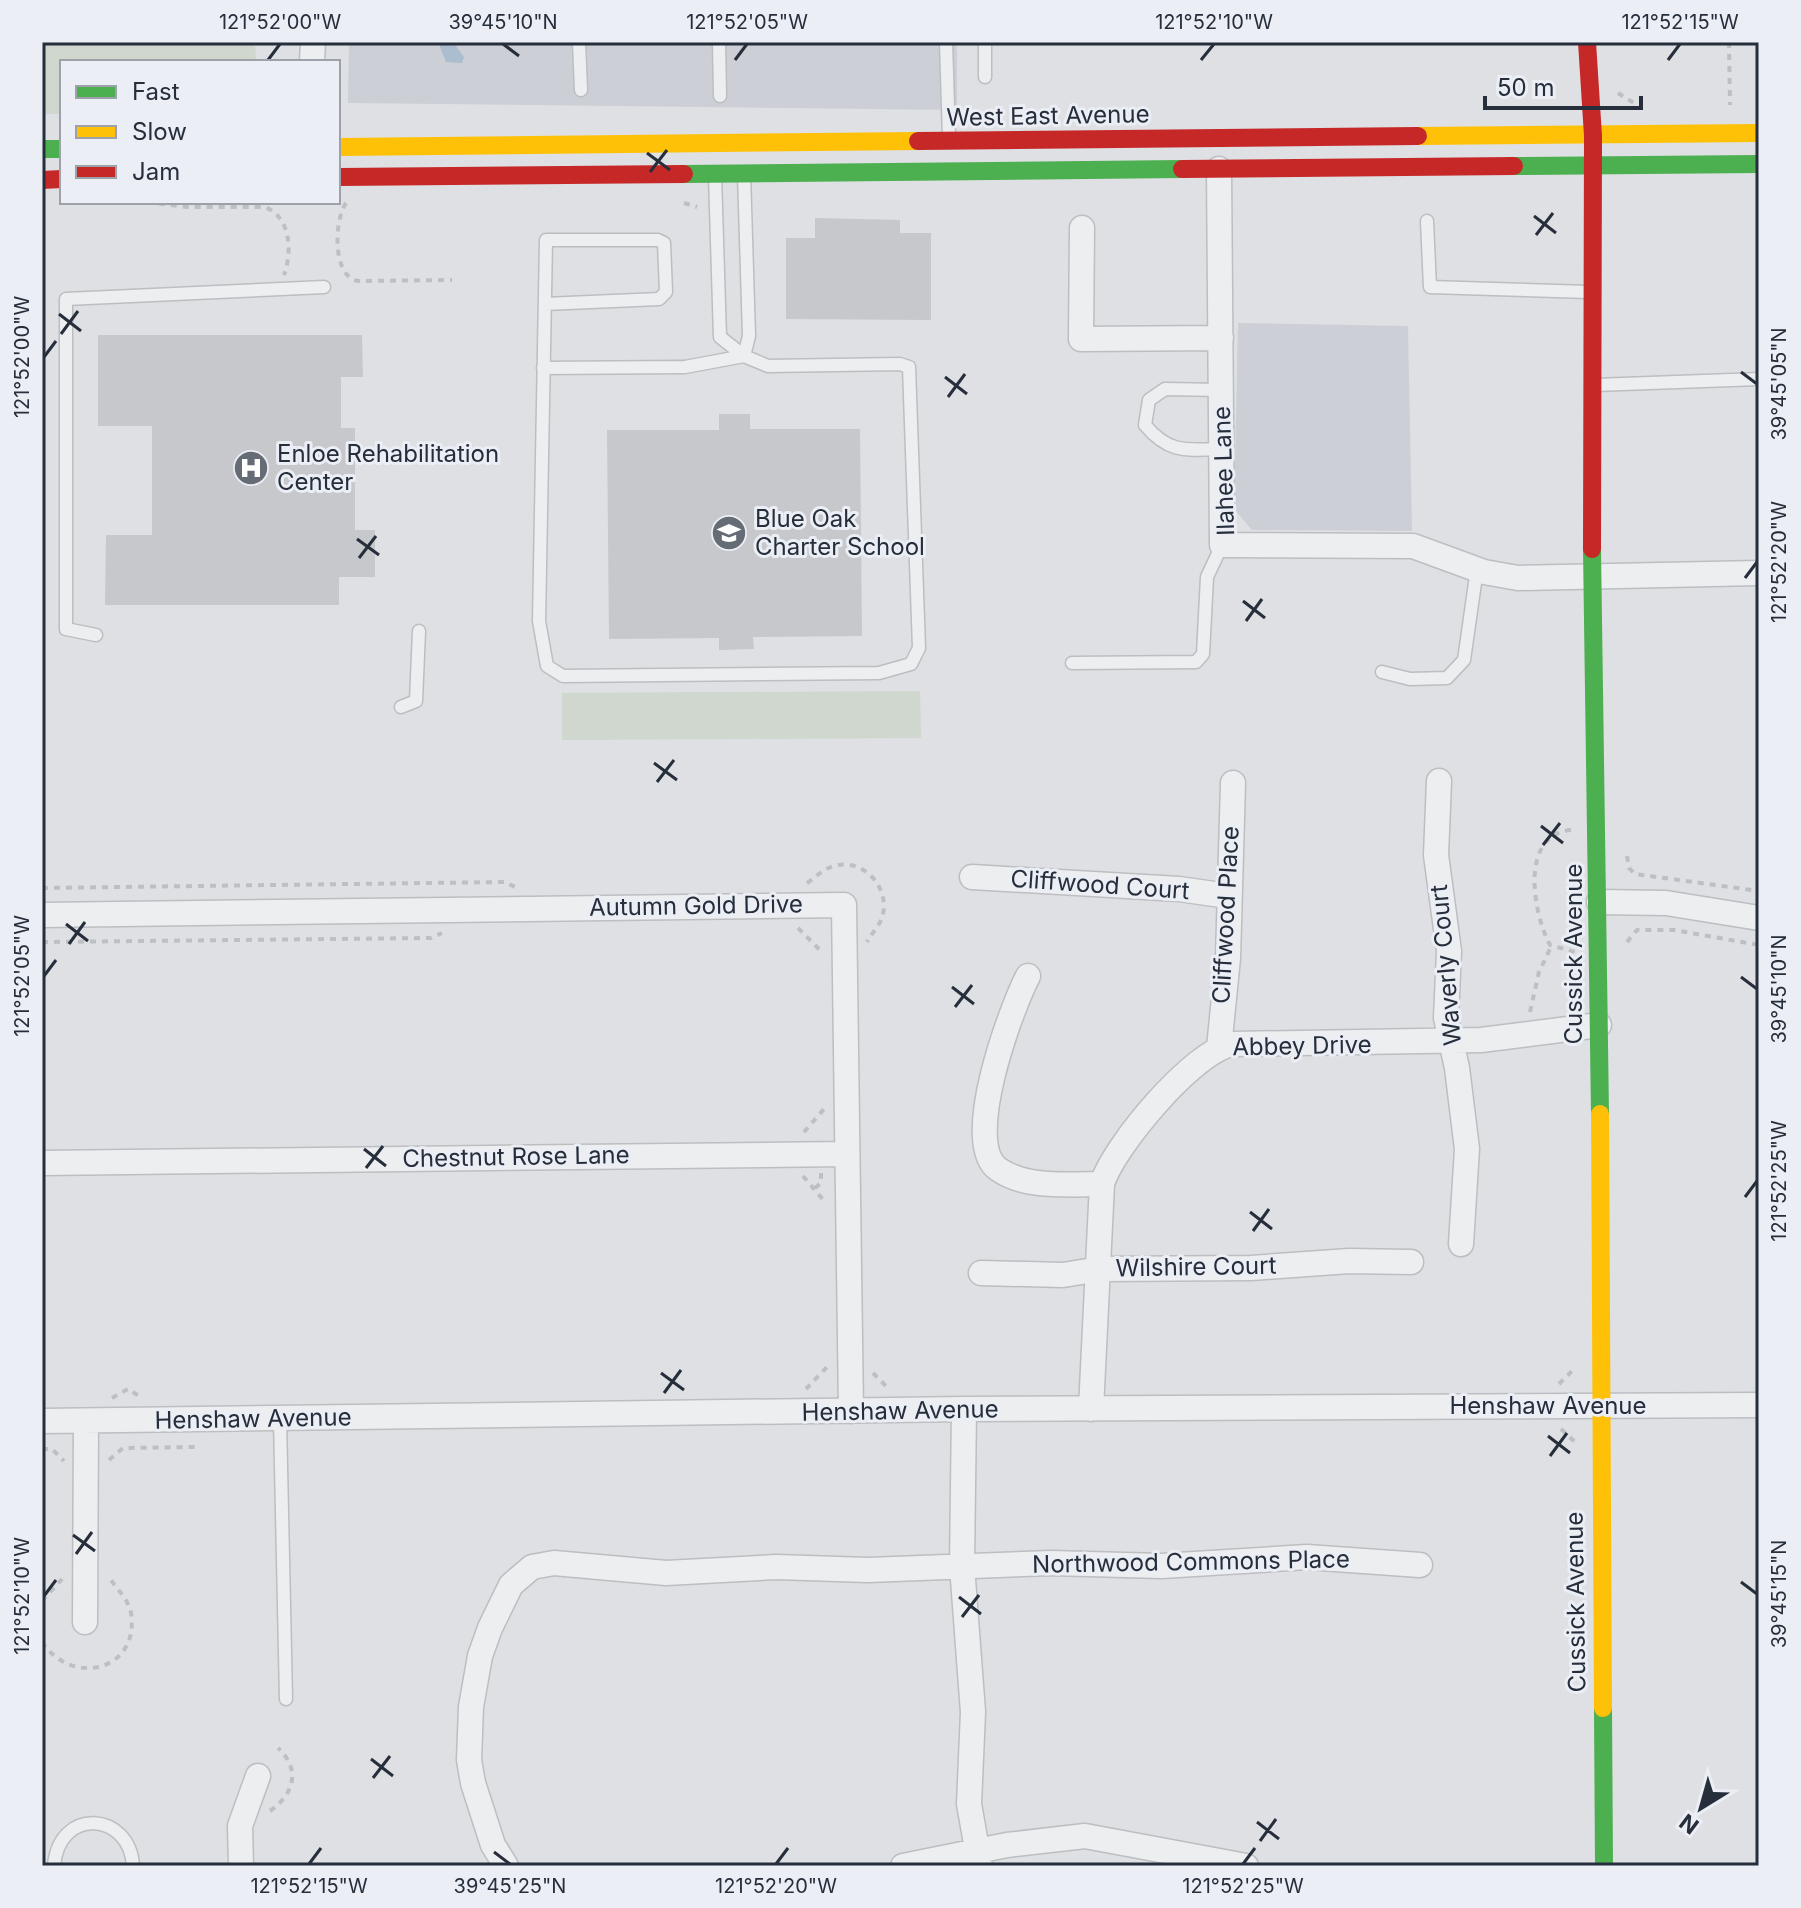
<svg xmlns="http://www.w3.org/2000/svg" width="1801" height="1908" viewBox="0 0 1801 1908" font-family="Inter,sans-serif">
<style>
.built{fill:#ccd0d6}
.green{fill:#cfd7ce}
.water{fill:#acbdcf}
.building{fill:#c6c8cb}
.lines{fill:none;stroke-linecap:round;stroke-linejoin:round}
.lane-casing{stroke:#bcbec1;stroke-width:15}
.street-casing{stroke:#bcbec1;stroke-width:27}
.path{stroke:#bdbfc3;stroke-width:4;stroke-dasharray:6 6;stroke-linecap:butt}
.lane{stroke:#edeef0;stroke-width:12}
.street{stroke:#edeef0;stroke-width:24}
.fast{stroke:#4caf50;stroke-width:18}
.slow{stroke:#ffc107;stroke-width:18}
.jam{stroke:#c62828;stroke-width:18}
.ticks{fill:none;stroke:#262e3b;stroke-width:3}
.labels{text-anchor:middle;stroke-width:6;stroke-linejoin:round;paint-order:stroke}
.street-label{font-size:24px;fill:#262e3b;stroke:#ebeef4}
.poi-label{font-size:24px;fill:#262e3b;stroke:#ebeef4;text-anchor:start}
.neatline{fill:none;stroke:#262e3b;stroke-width:3}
.ticks-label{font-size:20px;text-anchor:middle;fill:#262e3b}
</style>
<rect width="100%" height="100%" fill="#dee0e3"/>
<!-- built -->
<path class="built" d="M349 42H957V110L348 103Z
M1238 323 1408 326 1412 531 1252 530 1234 509Z"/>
<!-- green -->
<path class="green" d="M42 42H255L256 62H62V114H42Z
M920 691 921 738 562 740V693Z"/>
<!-- water -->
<path class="water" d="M438 42H453L464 57 462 63 446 62Z"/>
<!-- building -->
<path class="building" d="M815 218 900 220V233H931V320L786 319V238H815Z
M98 335H362L363 377H341V428H355V530H375V577H339V605H105L106 535H152V426H98Z
M719 414H750V429H860L862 636 753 637 754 649 719 650V638L609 639 607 430H719Z"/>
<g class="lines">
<!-- lane casing -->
<g class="lane-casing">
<path id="lane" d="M579 42 581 90
M719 42 720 96
M946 42 949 138
M985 42V77
M744 174 749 336 744 356
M1427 221 1430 287 1589 292
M545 304 659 299 666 292 664 243 658 240H546L539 621 547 666 563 676 879 673 911 664 919 648 909 367 900 364 768 366 744 356 720 337 715 176
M543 368 685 367 744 356
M1595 385 1759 379
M1221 390 1165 389 1149 400 1145 425C1169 454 1187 450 1222 449
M96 635 66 629V299L324 287
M1072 663 1196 662 1203 654 1207 577 1222 545
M1382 672 1410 679 1447 678 1464 660 1477 569
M401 707 416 701 419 631
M280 1419 286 1699
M54 1866C59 1806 130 1812 133 1866"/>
</g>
<!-- street casing -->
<g class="street-casing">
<path id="street" d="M312 62 313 42
M1219 169 1222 545 1413 546 1484 572 1518 578 1759 573
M1082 228 1081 339 1221 338
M1439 781 1436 855 1449 951 1446 1018 1457 1068 1467 1149 1461 1244
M972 877 1179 889 1228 896
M1599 902 1666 903 1759 918
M42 915 844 905 851 1411
M1028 976C1011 1009 961 1143 998 1169 1026 1189 1069 1184 1102 1184
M1219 1048 1228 958 1233 783
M42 1163 846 1154
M981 1273 1063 1275 1100 1269 1251 1268 1349 1261 1411 1262
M964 1409 962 1566 973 1712 969 1804 980 1866
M1091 1409 1102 1184C1113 1147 1194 1050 1233 1044L1481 1040 1599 1025
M42 1421 964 1409 1759 1405
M85 1622 86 1421
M241 1866 240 1826 258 1776
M506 1866 493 1845 473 1783 469 1760 471 1707 480 1656 490 1628 511 1585 532 1567 554 1563 666 1573 776 1567 868 1570 1051 1563 1162 1566 1307 1557 1420 1565
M903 1866 1007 1845 1085 1836 1246 1866"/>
</g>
<!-- path -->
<path class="path" d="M1729 42 1730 105
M1618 93 1637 105
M147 202 186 207H264C290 215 293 251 284 275
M346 203C334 220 332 277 358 281L452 280
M684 203 697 207
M1571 830C1519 834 1533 914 1550 945L1575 952
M1627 856 1629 868 1635 874 1759 891
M807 883C816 877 823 869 834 866 863 858 889 886 883 914 881 925 872 932 867 942
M42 888 505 882 515 887
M798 928 822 952
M42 942 431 938 442 933
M1627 942 1637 930H1674L1759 945
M1530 1012 1539 972 1551 947
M804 1132 824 1109
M803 1176 825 1202
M815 1188 821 1183V1173
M873 1373 887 1387
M1559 1384 1575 1368
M806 1389 827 1367
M112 1398 128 1389 142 1398
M1561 1429 1575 1442
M42 1449H52L64 1461
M109 1460 123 1448 197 1447
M42 1601 62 1579
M42 1642C73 1688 140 1670 131 1613 128 1597 115 1589 109 1576
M270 1811C293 1795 302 1770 278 1748"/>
<!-- lane -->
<use href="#lane" class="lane"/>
<!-- street -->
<use href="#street" class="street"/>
<!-- fast -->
<path class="fast" d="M42 149H62
M1514 166 1759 164
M684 174 1182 169
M1592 549 1600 1114
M1603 1708 1604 1866"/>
<!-- slow -->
<path class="slow" d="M1418 136 1759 133
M338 147 918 141
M1600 1114 1603 1708"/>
<!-- jam -->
<path class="jam" d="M1587 42 1593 136 1592 549
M918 141 1418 136
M1182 169 1514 166
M338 177 684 174
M42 180 62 179"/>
</g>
<!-- ticks -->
<path class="ticks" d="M503 44 519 56M268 60 280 44M735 60 747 44M1201 60 1214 44M1668 60 1680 44M647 153 670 170M650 172 667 150M1534 216 1556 233M1536 235 1553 213M59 314 81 331M61 334 78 311M44 357 56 341M1741 372 1757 384M945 377 967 394M948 397 965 374M357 539 379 555M359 558 376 536M1745 578 1757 562M1243 601 1265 618M1246 621 1262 599M654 763 677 780M657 782 674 760M1541 826 1563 843M1543 845 1560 823M66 924 88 941M69 944 85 922M44 976 56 960M1741 977 1757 989M952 987 974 1004M955 1007 972 985M364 1149 386 1166M366 1168 383 1146M1745 1197 1757 1181M1250 1212 1272 1229M1253 1231 1269 1209M661 1373 684 1390M664 1393 681 1370M1548 1436 1570 1453M1550 1456 1567 1433M73 1535 95 1551M76 1554 92 1532M1741 1582 1757 1594M44 1596 56 1580M959 1597 981 1614M962 1617 979 1595M371 1759 393 1776M373 1778 390 1756M1257 1822 1279 1839M1260 1841 1276 1819M494 1852 510 1864M309 1864 321 1848M776 1864 788 1848M1243 1864 1255 1848"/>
<!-- icons -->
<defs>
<g id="hospital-disc" transform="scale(1.8)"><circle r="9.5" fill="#666c76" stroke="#ebeef4"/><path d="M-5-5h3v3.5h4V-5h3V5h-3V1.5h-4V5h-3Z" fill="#fff"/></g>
<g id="school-disc" transform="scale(1.8)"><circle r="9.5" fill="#666c76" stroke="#ebeef4"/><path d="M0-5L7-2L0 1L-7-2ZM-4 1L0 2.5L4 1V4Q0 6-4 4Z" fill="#fff"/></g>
</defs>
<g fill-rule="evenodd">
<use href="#hospital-disc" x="251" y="468"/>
<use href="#school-disc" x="729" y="533"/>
</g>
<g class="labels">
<!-- street labels -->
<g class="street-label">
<text transform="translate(1048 116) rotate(-1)" y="8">West East Avenue</text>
<text transform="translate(1224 471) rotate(-92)" y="8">Ilahee Lane</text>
<text transform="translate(1100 885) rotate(4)" y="8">Cliffwood Court</text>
<text transform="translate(696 906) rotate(-1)" y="8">Autumn Gold Drive</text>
<text transform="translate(1226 915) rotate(-87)" y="8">Cliffwood Place</text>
<text transform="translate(1574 954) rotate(-90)" y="8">Cussick Avenue</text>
<text transform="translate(1446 965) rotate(-95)" y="8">Waverly Court</text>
<text transform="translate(1302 1046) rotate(-1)" y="8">Abbey Drive</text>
<text transform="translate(516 1157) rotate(-1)" y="8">Chestnut Rose Lane</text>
<text transform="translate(1196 1267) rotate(-1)" y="8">Wilshire Court</text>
<text x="1548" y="1414">Henshaw Avenue</text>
<text transform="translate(900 1411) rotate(-1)" y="8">Henshaw Avenue</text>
<text transform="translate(253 1419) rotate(-1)" y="8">Henshaw Avenue</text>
<text transform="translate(1191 1562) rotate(-1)" y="8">Northwood Commons Place</text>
<text transform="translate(1576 1602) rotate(-91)" y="8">Cussick Avenue</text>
</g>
<!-- poi labels -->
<g class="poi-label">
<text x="277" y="462">Enloe Rehabilitation<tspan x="277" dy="28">Center</tspan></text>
<text x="755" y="527">Blue Oak<tspan x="755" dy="28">Charter School</tspan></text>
</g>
</g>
<!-- border -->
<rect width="1801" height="1908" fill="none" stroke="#ebeef4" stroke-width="88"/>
<!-- legend -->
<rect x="60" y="60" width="280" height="144" fill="#ebeef4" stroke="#9ca1aa" stroke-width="2"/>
<rect x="76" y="86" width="40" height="12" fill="#4caf50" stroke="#9ca1aa" stroke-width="2"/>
<text x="132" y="100" font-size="24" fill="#262e3b">Fast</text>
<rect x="76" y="126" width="40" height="12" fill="#ffc107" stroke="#9ca1aa" stroke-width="2"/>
<text x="132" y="140" font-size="24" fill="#262e3b">Slow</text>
<rect x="76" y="166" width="40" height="12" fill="#c62828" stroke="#9ca1aa" stroke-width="2"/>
<text x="132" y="180" font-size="24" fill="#262e3b">Jam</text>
<!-- north arrow -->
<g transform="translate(1701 1808) rotate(217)" stroke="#ebeef4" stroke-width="6" paint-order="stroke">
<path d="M0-6L14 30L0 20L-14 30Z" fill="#262e3b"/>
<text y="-12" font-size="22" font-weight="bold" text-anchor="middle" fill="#262e3b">N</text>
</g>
<!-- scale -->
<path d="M1485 96v12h156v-12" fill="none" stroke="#262e3b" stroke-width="4"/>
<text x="1497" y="96" font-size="24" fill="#262e3b" stroke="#ebeef4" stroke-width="6" paint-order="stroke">50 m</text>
<rect x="44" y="44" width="1713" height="1820" class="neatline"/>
<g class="ticks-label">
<text x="280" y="29">121°52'00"W</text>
<text x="503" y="29">39°45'10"N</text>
<text x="747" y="29">121°52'05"W</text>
<text x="1214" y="29">121°52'10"W</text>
<text x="1680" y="29">121°52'15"W</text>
<text transform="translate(22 357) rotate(-90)" y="7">121°52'00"W</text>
<text transform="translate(1779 384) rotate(-90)" y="7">39°45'05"N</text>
<text transform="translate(1779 562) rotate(-90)" y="7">121°52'20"W</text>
<text transform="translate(22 976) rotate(-90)" y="7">121°52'05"W</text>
<text transform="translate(1779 989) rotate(-90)" y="7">39°45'10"N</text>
<text transform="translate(1779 1181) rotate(-90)" y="7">121°52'25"W</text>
<text transform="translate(1779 1594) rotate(-90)" y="7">39°45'15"N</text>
<text transform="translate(22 1596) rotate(-90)" y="7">121°52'10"W</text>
<text x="309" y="1893">121°52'15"W</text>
<text x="510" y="1893">39°45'25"N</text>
<text x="776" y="1893">121°52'20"W</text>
<text x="1243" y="1893">121°52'25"W</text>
</g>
</svg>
